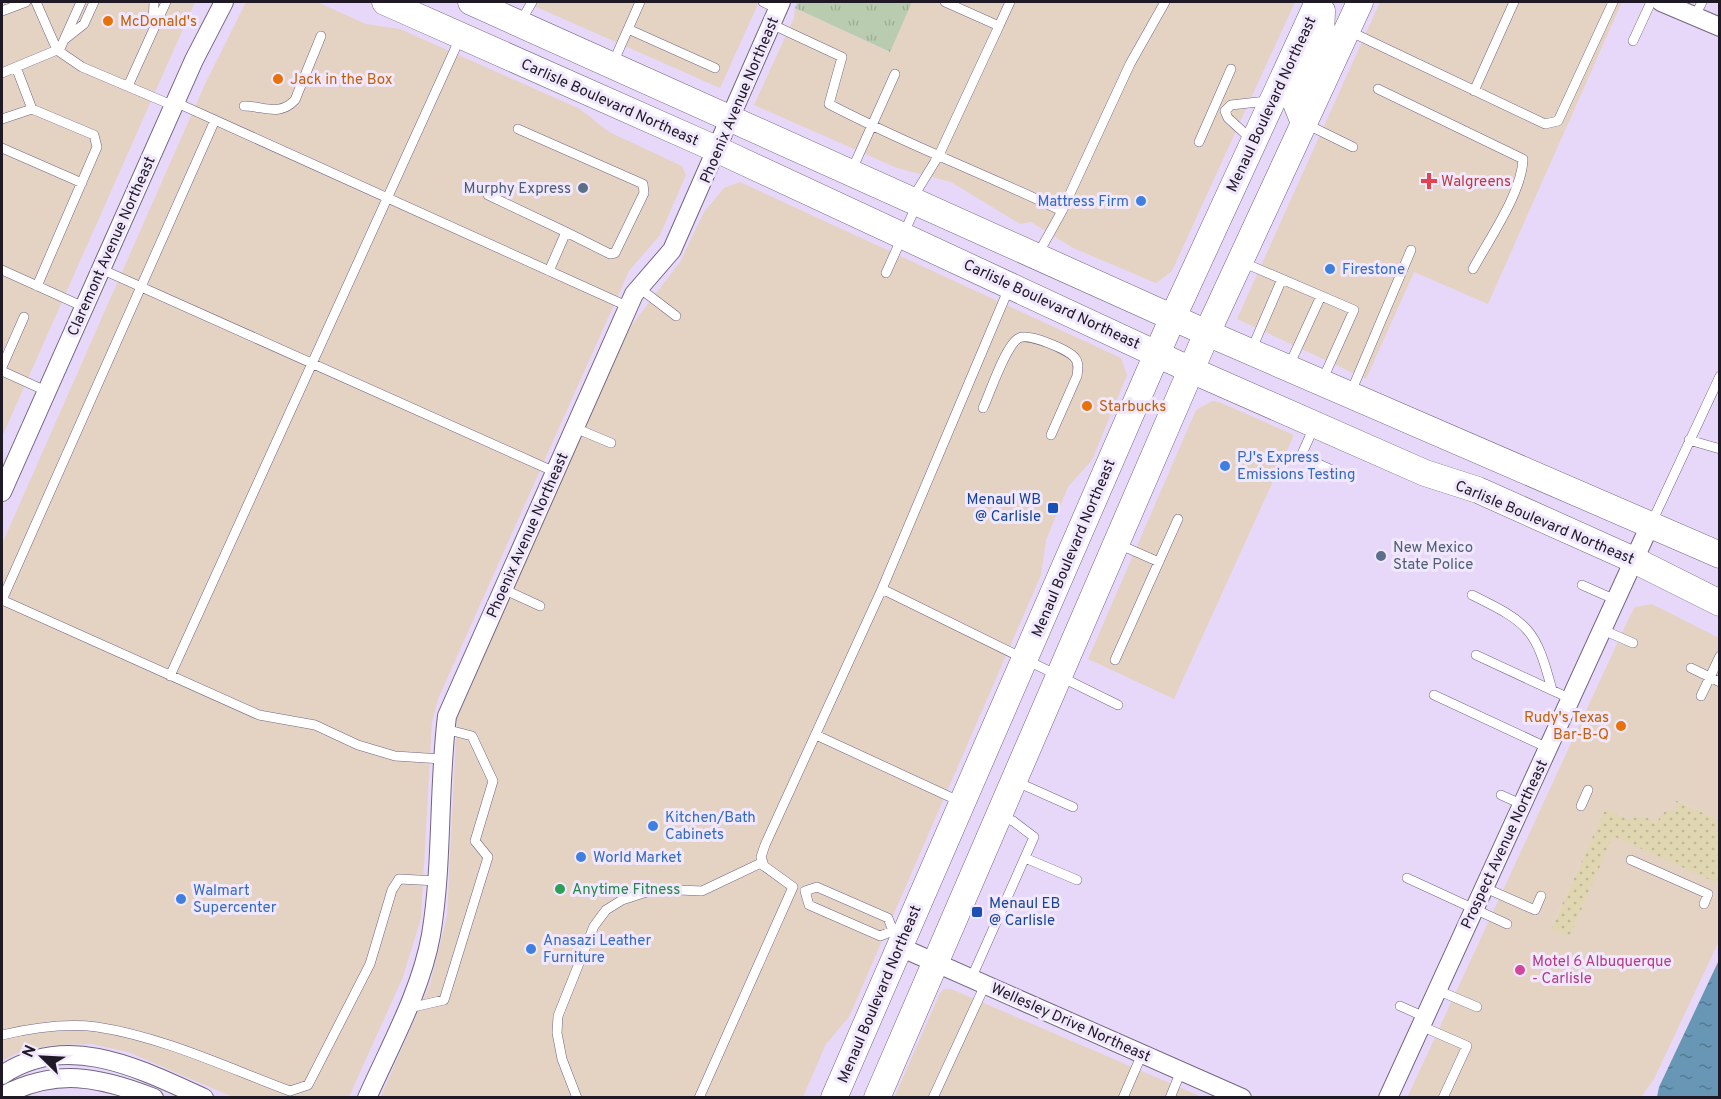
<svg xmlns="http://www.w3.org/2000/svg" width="1721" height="1099" viewBox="0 0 1721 1099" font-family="Overpass,sans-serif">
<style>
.commercial{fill:#e4d2c2}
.sand{fill:url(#sand-dots)}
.park{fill:url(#park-tufts)}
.water{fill:url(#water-ripples)}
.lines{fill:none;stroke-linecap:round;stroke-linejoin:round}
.lane-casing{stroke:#736582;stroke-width:10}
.street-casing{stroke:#736582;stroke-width:20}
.secondary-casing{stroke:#736582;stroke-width:27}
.lane{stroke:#fff;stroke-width:9}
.street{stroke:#fff;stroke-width:18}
.secondary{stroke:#fff;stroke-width:26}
.food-dot{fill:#e8710a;stroke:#f1e8fd;stroke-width:2}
.health-dot{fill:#e0444e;stroke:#f1e8fd;stroke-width:2}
.service-dot{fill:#5c6f8a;stroke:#f1e8fd;stroke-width:2}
.shop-dot{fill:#3f7fe0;stroke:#f1e8fd;stroke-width:2}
.transit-dot{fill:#1a4fb4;stroke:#f1e8fd;stroke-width:2}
.leisure-dot{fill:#2e9e5b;stroke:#f1e8fd;stroke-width:2}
.hotel-dot{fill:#d1479c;stroke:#f1e8fd;stroke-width:2}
.labels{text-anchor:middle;stroke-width:6;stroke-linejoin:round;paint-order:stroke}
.food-label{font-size:15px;fill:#c56008;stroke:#f1e8fd;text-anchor:start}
.street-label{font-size:15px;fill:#1e1924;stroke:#f1e8fd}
.health-label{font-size:15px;fill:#be3a42;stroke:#f1e8fd;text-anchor:start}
.service-label{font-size:15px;fill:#4e5e75;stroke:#f1e8fd;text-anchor:end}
.shop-label{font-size:15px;fill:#366cbe;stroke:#f1e8fd;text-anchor:start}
.transit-label{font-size:15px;fill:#164399;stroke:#f1e8fd;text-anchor:end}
.leisure-label{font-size:15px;fill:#27864d;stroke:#f1e8fd;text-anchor:start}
.hotel-label{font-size:15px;fill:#b23c85;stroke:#f1e8fd;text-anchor:start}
</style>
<defs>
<pattern id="sand-dots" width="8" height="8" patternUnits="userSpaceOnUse" patternTransform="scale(1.5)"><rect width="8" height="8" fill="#e0d6b1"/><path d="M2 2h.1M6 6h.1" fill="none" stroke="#c0b798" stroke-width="1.8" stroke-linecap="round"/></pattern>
<pattern id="park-tufts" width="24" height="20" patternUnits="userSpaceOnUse" patternTransform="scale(1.5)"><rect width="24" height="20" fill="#b9ccaf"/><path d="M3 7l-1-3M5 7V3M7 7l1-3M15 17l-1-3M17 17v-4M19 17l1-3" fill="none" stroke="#9faf96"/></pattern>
<pattern id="water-ripples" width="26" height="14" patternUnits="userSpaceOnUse" patternTransform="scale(1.5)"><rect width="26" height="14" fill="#6797b4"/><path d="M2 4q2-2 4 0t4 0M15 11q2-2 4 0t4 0" fill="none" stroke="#547a92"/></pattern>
</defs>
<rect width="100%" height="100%" fill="#e7d8fa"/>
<!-- commercial -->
<path class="commercial" d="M2 2H195L2 437Z
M246 2H317L366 24 400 29 580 109 609 132 682 166 686 175 660 235 629 271 438 699 432 722 421 918 403 977 349 1097H233L128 1052 92 1044 51 1045 15 1054 2 1061V544L205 84Z
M525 2H752L758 4 720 88Z
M912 2H1295L1172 271 1156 283 1073 248 1031 222 1020 224 951 182 897 168 754 105 794 18 795 8 889 52Z
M1380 2H1622L1488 304 1414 272 1366 379 1237 319Z
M740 182 1121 358 1127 375 1092 460 1068 487 1046 540 1041 575 849 1017 826 1044 803 1097 380 1098 430 984 447 916 457 718 628 330 680 262 704 212 724 188Z
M1212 401 1219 402 1294 435 1174 699 1088 659 1196 410Z
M1652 604 1719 638V820L1676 800 1678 810 1670 812 1656 823 1644 816 1628 819 1605 809 1551 928 1570 936 1613 835 1719 884V941L1654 1079 1641 1097 1407 1098 1628 620 1635 607Z
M944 989H951L1202 1097 894 1098 940 993Z"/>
<!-- sand -->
<path class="sand" d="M1675 800 1719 820V884L1613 836 1570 936 1551 929 1605 809 1628 819 1644 816 1656 823 1664 812 1678 810Z"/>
<!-- park -->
<path class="park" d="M798 2H912L890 52 795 8Z"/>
<!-- water -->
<path class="water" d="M1719 960V1097H1657L1659 1087Z"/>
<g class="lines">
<!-- lane casing -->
<g class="lane-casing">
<path id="lane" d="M36 2 57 50 82 67 174 106
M763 2 778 9
M2 11 26 2
M1695 16 1702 2
M521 21 532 2
M153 24 154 2
M771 24 842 57 829 104C905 144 985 174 1062 211L1038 254
M999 26 1010 2
M628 29 715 68
M1349 31 1545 124 1558 121 1613 2
M65 39 84 24 94 2
M1633 41 1651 2
M59 51 81 2
M613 63 640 2
M16 67 57 50
M2 73 16 67 32 109 94 135 97 147 37 286
M128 86 166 2
M1378 89 1523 159C1522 193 1489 239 1473 269
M1474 91 1514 2
M175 102 629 307
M244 106C264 106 279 117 295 100L321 36
M2 119 32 109
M1306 124 1353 147
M518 129 643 184 644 193 615 253 610 254 566 232 549 271
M1252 140 1228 118 1225 111 1231 105 1267 101
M1199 142 1231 69
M2 148 82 183
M851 172 895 74
M488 195 566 232
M912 199 939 155 999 26 945 2
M1062 211 1130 64 1165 2
M1242 262 1354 310 1322 381
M101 269 555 472
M2 270 84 307
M886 273 917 204
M638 287 676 316
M1251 351 1282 279
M2 367 24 317
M1288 368 1321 296
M2 371 46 391
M1351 392 1411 250
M983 408C990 393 1006 344 1019 338 1029 333 1069 350 1075 358 1079 363 1078 369 1077 376L1051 435
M1314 427 1301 456 1330 469
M575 428 611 443
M1689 440 1720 449
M1651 524 1720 376
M1118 544 1159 562
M1582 585 1616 600
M503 589 540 606
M882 589 1118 705
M1472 595C1529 623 1536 629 1552 690
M2 600 215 120
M2 600 259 715 315 725 358 745 395 756 442 759
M1603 630 1633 643
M1476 655 1571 699
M1115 660 1178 519
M1691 668 1720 682
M170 676 460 38
M1434 695 1548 748
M1701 696 1720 656
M816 735 961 802
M1015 781 1073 807
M1501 795 1521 804
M1581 806 1588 790
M1025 858 1077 880
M1631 860 1708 894 1704 904
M1407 878 1507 924
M1483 887 1535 910 1541 896
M893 931 888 918 817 887 805 891 809 905 880 936 893 931 902 934
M971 979 1034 837 1013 821 999 816
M1437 990 1477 1007
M1400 1006 1425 1017
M409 1008 444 1000 488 857 475 841 493 781 472 736 445 729
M1421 1026 1467 1046 1443 1098
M2 1035C32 1028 66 1023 97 1027 163 1037 228 1068 290 1091L308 1085 370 964 392 890 399 879 438 881
M577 1098 562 1059 557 1033 558 1016 594 926 606 910 622 900 656 889 702 891 763 862
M699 1098 793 887 764 866 761 857 765 845 882 589 1009 288
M933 1098 985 985
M1123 1098 1142 1054
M1170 1098 1181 1071"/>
</g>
<!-- street casing -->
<g class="street-casing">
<path id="street" d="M1661 2 1720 27
M2 492 194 60 224 2
M900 947 1242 1098
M2 1075C68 1031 140 1069 204 1098
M2 1096C56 1068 98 1076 154 1098
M367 1098C390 1046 421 991 431 935 443 863 438 789 447 716L634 294 672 250 781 2
M1388 1098 1650 525"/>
</g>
<!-- secondary casing -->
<g class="secondary-casing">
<path id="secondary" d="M385 2 716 149 1191 370 1425 473 1478 490 1634 560 1720 603
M471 2 1207 333 1720 555
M1304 123 1296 103 1321 36 1322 11
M834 1098 1173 317 1318 2
M877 1098 1207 333 1360 2"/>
</g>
<!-- lane -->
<use href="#lane" class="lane"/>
<!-- street -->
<use href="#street" class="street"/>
<!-- secondary -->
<use href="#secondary" class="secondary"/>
</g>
<!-- markers -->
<g class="food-dot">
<circle cx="108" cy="21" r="6"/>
<circle cx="278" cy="79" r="6"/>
<circle cx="1087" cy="406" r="6"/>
<circle cx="1621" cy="726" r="6"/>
</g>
<path class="health-dot" d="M1426 172h6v6h6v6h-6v6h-6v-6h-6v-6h6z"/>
<g class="service-dot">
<circle cx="583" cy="188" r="6"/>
<circle cx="1381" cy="556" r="6"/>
</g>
<g class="shop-dot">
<circle cx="1141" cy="201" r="6"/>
<circle cx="1330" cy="269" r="6"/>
<circle cx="1225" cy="466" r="6"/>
<circle cx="653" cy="826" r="6"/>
<circle cx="581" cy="857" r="6"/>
<circle cx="181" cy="899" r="6"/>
<circle cx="531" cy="949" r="6"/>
</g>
<g class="transit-dot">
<rect x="1047" y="502" width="12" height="12" rx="3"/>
<rect x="971" y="906" width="12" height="12" rx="3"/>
</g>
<circle class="leisure-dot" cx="560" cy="889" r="6"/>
<circle class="hotel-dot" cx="1520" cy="970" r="6"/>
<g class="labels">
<!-- food labels -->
<g class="food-label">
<text x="120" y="26">McDonald's</text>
<text x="290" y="84">Jack in the Box</text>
<text x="1099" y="411">Starbucks</text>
<text x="1609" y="722" text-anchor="end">Rudy's Texas<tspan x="1609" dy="17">Bar-B-Q</tspan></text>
</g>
<!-- street labels -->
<g class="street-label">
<text transform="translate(739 100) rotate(-67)" y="5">Phoenix Avenue Northeast</text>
<text transform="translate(610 102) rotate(24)" y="5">Carlisle Boulevard Northeast</text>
<text transform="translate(1271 104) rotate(-65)" y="5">Menaul Boulevard Northeast</text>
<text transform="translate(111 246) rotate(-66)" y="5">Claremont Avenue Northeast</text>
<text transform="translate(1052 304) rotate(25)" y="5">Carlisle Boulevard Northeast</text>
<text transform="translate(1545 522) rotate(23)" y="5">Carlisle Boulevard Northeast</text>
<text transform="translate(527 535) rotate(-66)" y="5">Phoenix Avenue Northeast</text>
<text transform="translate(1073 548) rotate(-67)" y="5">Menaul Boulevard Northeast</text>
<text transform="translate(1504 844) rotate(-65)" y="5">Prospect Avenue Northeast</text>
<text transform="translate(879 994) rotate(-67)" y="5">Menaul Boulevard Northeast</text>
<text transform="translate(1071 1022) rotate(24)" y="5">Wellesley Drive Northeast</text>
</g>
<!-- health labels -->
<g class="health-label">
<text x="1441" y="186">Walgreens</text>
</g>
<!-- service labels -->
<g class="service-label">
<text x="571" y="193">Murphy Express</text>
<text x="1393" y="552" text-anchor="start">New Mexico<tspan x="1393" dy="17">State Police</tspan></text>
</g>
<!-- shop labels -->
<g class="shop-label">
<text x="1129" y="206" text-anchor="end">Mattress Firm</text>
<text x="1342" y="274">Firestone</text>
<text x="1237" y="462">PJ's Express<tspan x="1237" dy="17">Emissions Testing</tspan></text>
<text x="665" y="822">Kitchen/Bath<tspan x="665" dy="17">Cabinets</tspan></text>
<text x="593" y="862">World Market</text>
<text x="193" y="895">Walmart<tspan x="193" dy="17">Supercenter</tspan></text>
<text x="543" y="945">Anasazi Leather<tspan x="543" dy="17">Furniture</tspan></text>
</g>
<!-- transit labels -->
<g class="transit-label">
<text x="1041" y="504">Menaul WB<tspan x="1041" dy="17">@ Carlisle</tspan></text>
<text x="989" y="908" text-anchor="start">Menaul EB<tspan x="989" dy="17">@ Carlisle</tspan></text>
</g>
<!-- leisure labels -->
<g class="leisure-label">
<text x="572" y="894">Anytime Fitness</text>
</g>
<!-- hotel labels -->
<g class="hotel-label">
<text x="1532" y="966">Motel 6 Albuquerque<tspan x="1532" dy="17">- Carlisle</tspan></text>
</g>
</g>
<!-- border -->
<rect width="1721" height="1099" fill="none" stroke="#1e1924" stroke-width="6"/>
<!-- north arrow -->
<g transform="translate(42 1057) rotate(294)" stroke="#f1e8fd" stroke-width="4.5" paint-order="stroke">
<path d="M0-4.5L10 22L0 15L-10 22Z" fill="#1e1924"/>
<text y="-9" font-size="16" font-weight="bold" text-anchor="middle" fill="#1e1924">N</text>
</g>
</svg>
